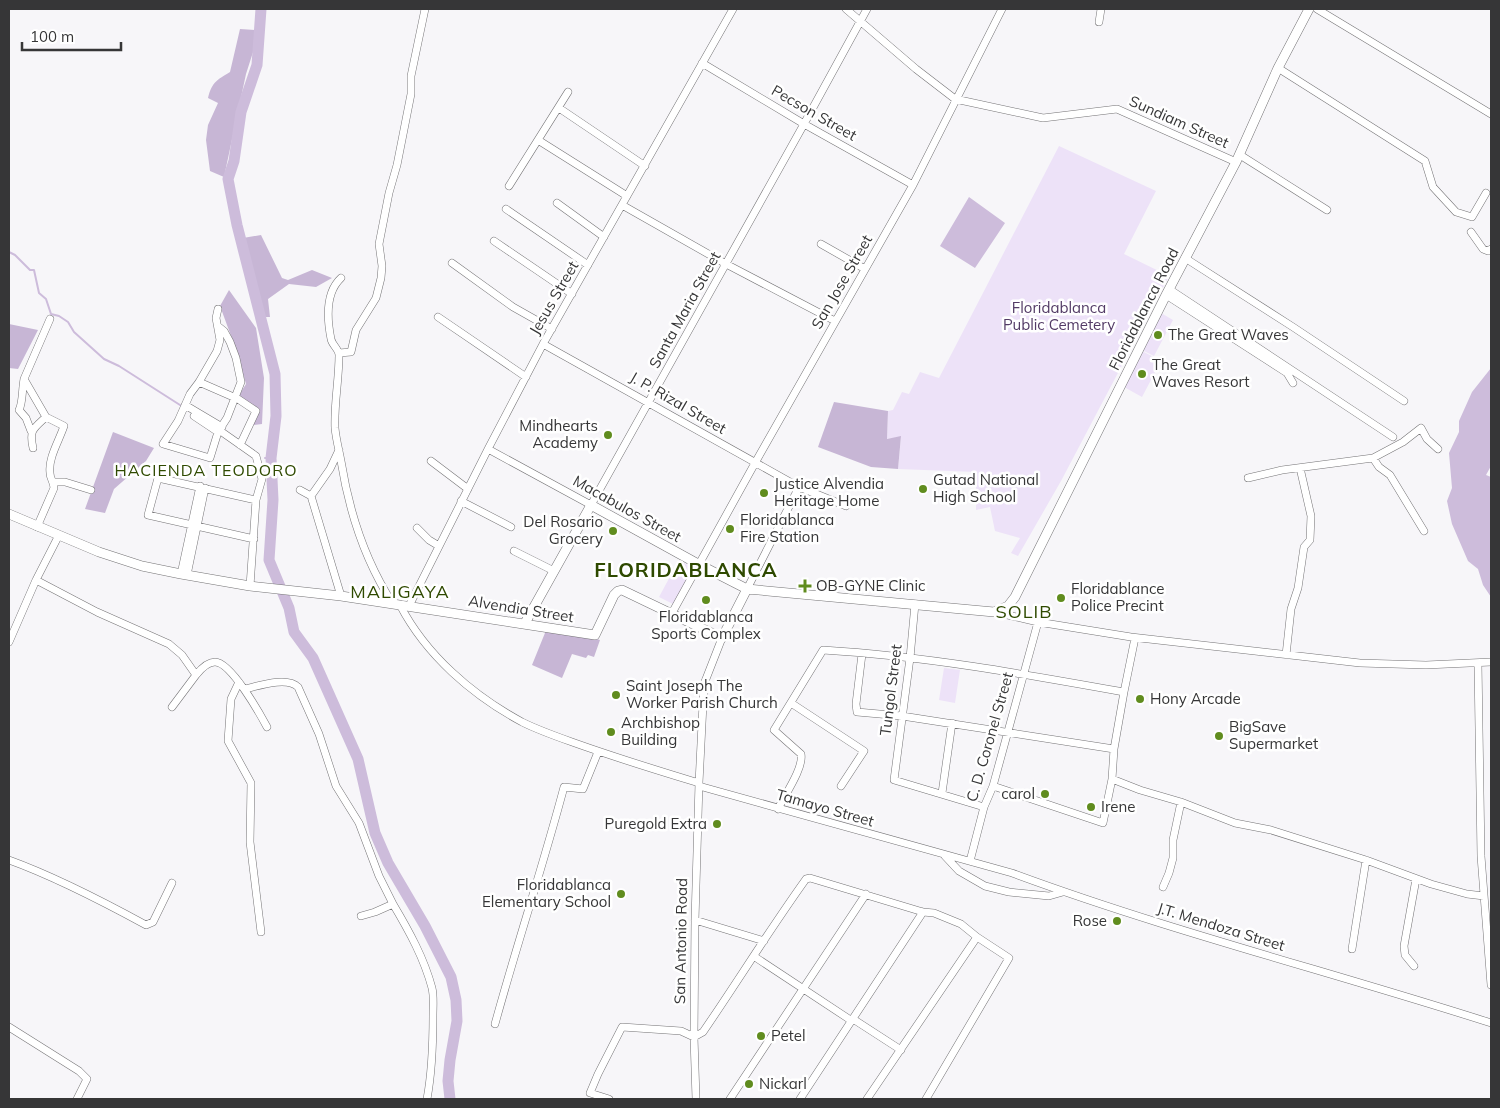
<svg xmlns="http://www.w3.org/2000/svg" width="1500" height="1108" viewBox="0 0 1500 1108" font-family="Mulish,sans-serif">
<style>
.green{fill:#ede2f8}
.forest{fill:#c7b6d5}
.water{fill:#cdbcdb}
.lines{fill:none;stroke-linecap:round;stroke-linejoin:round}
.stream{stroke:#cdbcdb;stroke-width:2}
.river{stroke:#cdbcdb;stroke-width:11}
.minor-casing{stroke:#747375;stroke-width:8}
.major-casing{stroke:#747375;stroke-width:10}
.minor{stroke:#fff;stroke-width:7}
.major{stroke:#fff;stroke-width:9}
.poi-dot{fill:#608c1e;stroke:#fff;stroke-width:2}
.labels{text-anchor:middle;stroke-width:5;stroke-linejoin:round;paint-order:stroke}
.street-label{font-size:15px;fill:#363637;stroke:#fff}
.park-label{font-size:15px;fill:#533b66;stroke:#fff}
.poi-label{font-size:15px;fill:#363637;stroke:#fff;text-anchor:start}
.neighbourhood-label{font-size:16px;letter-spacing:1px;fill:#2f4a00;stroke:#fff}
.quarter-label{font-size:18px;letter-spacing:1px;fill:#2f4a00;stroke:#fff}
.district-label{font-size:20px;font-weight:bold;letter-spacing:1px;fill:#2f4a00;stroke:#fff}
</style>
<rect width="100%" height="100%" fill="#f7f6f9"/>
<!-- green -->
<path class="green" d="M1059 146 1156 191 1124 254 1169 276 1061 481 1018 556 1011 553 1020 538 995 531 990 507 976 510V472L898 469 901 437 887 439 888 411 893 410 902 392 909 394 920 372 939 378Z
M1161 313 1173 320 1154 356 1142 350Z
M1142 351 1161 361 1142 397 1124 387Z
M679 560 696 570 677 606 659 597Z
M944 668 960 670 955 703 939 700Z"/>
<!-- forest -->
<path class="forest" d="M240 29 255 30 254 49 246 74 224 177 210 171 206 140 208 125 218 103 208 98C212 82 217 80 230 72Z
M261 235 282 278 288 280 312 270 332 278 316 287 289 284 268 299 270 317H263L243 238Z
M229 290 256 328 264 378 262 424 254 425 253 407 247 403 239 395 246 384 234 344 220 306Z
M9 324 38 330 18 369 9 368Z
M834 402 888 411 887 439 901 436 898 469 871 467 818 447Z
M113 432 154 448 146 461 114 489 105 513 85 509Z
M547 628 594 638 600 640 594 657 588 655 586 658 572 654 562 678 532 665Z"/>
<!-- water -->
<path class="water" d="M969 197 1005 223 975 268 940 246Z
M1491 368V466L1486 475 1491 477V597L1483 585 1478 569 1468 561 1452 524 1447 501 1452 488 1449 453 1459 432V421L1472 392Z"/>
<g class="lines">
<!-- stream -->
<path class="stream" d="M9 252 15 255 30 270H34L39 293 46 299 51 314 59 316 68 322 74 332 104 359 119 366 180 405
M265 458H271"/>
<!-- river -->
<path class="river" d="M261 9 257 65 241 112 234 161 228 179 237 225 275 374 276 416 271 458 273 500 269 560 289 608 294 632 313 658 358 759 375 833 388 863 425 926 451 977 456 1000 457 1021 450 1060 448 1081 450 1099"/>
<!-- minor casing -->
<g class="minor-casing">
<path id="minor" d="M846 9 916 69 955 99 1043 118 1117 109 1236 162
M1317 9 1491 114
M1099 22 1101 9
M702 63 804 124 913 185
M1278 68 1425 161 1433 187 1456 212 1472 217 1486 193
M559 108 645 166
M538 140 627 196
M1240 155 1327 210
M509 186 568 92
M557 203 604 237
M622 205 726 264 835 321
M506 209 588 265
M1471 232 1483 249 1488 251 1491 249
M494 241 572 294
M821 244 865 269
M1185 258 1293 327 1404 401
M452 263 513 307 552 329
M341 278C325 293 327 319 331 339 332 345 339 349 339 355 339 380 334 403 335 428 336 439 339 450 341 461 349 511 365 561 393 604
M1169 289 1393 437
M1166 295 1287 373 1293 383
M218 309 216 318 220 340 217 351 199 382 190 394 178 421 163 444 210 458 218 432 227 418 241 382 236 358 230 342 224 331 219 327
M438 317 526 377
M543 344 799 487 846 506
M339 353 351 352 356 330 376 298 381 278 382 266 379 244 389 193 397 165 411 94V76L425 9
M24 379 50 319
M199 382 238 399 256 411 240 445
M185 405 222 427
M194 416 218 432
M219 430 256 456 262 479 256 500 250 586
M31 431 26 418 19 410C23 403 22 388 24 379L46 417 64 426C59 441 48 458 50 473 50 479 54 482 54 488L37 527
M33 448C29 430 33 429 46 417
M488 449 591 505 804 124 867 9
M1373 458 1379 467 1390 475 1424 531
M431 461 468 489
M1248 478 1282 470 1373 458 1403 442 1421 428 1427 439 1438 449
M54 482H65L91 490
M300 490 311 496 341 596
M311 496 330 469 339 450
M461 501 511 527
M417 528 429 540 439 546
M59 535 36 580 97 612 169 644 182 655 196 675C200 670 208 662 215 662 231 662 260 714 267 727
M254 539 148 515 158 478 256 500
M514 551 554 571
M181 574 200 486
M187 575 205 488
M747 589 799 487
M915 604 910 658 894 780 984 807
M400 605C426 655 472 695 522 722 538 730 555 736 572 742 614 757 656 770 699 783
M409 606 488 449 543 344 733 9
M994 612 1038 622 1131 637 1360 663 1426 665 1491 662
M672 613 755 463 913 185 1002 9
M9 642 36 580
M862 654 856 704 857 712 902 716 1114 749
M1286 655 1291 609 1298 588 1304 547 1310 540 1311 516 1300 468
M1478 664 1481 856 1491 985
M239 682 231 699 228 741 251 783 250 842 261 932
M245 689C258 686 287 676 298 687L319 734 336 786 359 823 379 876 393 904
M791 703 864 751 841 786
M172 707 196 675
M1112 779 1140 790 1181 802 1235 823 1271 830 1366 860 1431 884 1467 894 1484 896
M699 786 1012 873C1169 931 1332 972 1491 1023
M993 786 1103 823 1112 779 1114 749 1124 692 1135 638
M942 793 952 723
M778 809C784 796 804 768 801 754L774 730 823 650C924 656 1024 674 1124 692
M945 856 959 871 985 886 1009 892 1049 896 1063 892
M9 860C56 877 102 901 146 925L153 922 172 883
M970 861 984 807 993 786 1038 622
M1163 887 1169 873 1173 858V840L1181 802
M361 916 375 912 393 904C409 931 424 958 432 988 434 996 433 1006 433 1015 433 1043 432 1072 427 1099
M695 920 764 941
M1352 949 1366 860
M755 957 852 1021
M1414 966 1405 955 1404 946 1416 879
M853 1019 901 1050
M495 1024C517 944 543 866 564 787L583 789 598 752
M9 1027 79 1071 87 1079 77 1099
M609 1099 590 1093 598 1074 622 1027 681 1031 694 1037 703 1032C738 981 770 929 806 879L810 878 923 912 934 913 961 924 977 937 1009 958 926 1099
M696 1099 694 1037 695 920 699 783 704 684 722 638
M730 1099 866 894
M800 1099 923 912
M867 1099 977 937"/>
</g>
<!-- major casing -->
<g class="major-casing">
<path id="major" d="M9 514 99 552 142 566 181 574 250 586 341 596 595 635 614 595 618 591 622 590 722 638 747 589
M525 623 591 505 698 564 747 589 994 612 1008 606 1015 597 1166 295 1236 162 1278 68 1309 9"/>
</g>
<!-- minor -->
<use href="#minor" class="minor"/>
<!-- major -->
<use href="#major" class="major"/>
</g>
<!-- markers -->
<g class="poi-dot">
<circle cx="1158" cy="335" r="5"/>
<circle cx="1142" cy="374" r="5"/>
<circle cx="608" cy="435" r="5"/>
<circle cx="923" cy="489" r="5"/>
<circle cx="764" cy="493" r="5"/>
<circle cx="730" cy="529" r="5"/>
<circle cx="613" cy="531" r="5"/>
<path d="M802.5 578.5h5v5h5v5h-5v5h-5v-5h-5v-5h5z"/>
<circle cx="1061" cy="598" r="5"/>
<circle cx="706" cy="600" r="5"/>
<circle cx="616" cy="695" r="5"/>
<circle cx="1140" cy="699" r="5"/>
<circle cx="611" cy="732" r="5"/>
<circle cx="1219" cy="736" r="5"/>
<circle cx="1045" cy="794" r="5"/>
<circle cx="1091" cy="807" r="5"/>
<circle cx="717" cy="824" r="5"/>
<circle cx="621" cy="894" r="5"/>
<circle cx="1117" cy="921" r="5"/>
<circle cx="761" cy="1036" r="5"/>
<circle cx="749" cy="1084" r="5"/>
</g>
<g class="labels">
<!-- street labels -->
<g class="street-label">
<text transform="translate(814 113) rotate(30)" y="5">Pecson Street</text>
<text transform="translate(1179 122) rotate(24)" y="5">Sundiam Street</text>
<text transform="translate(842 282) rotate(-60)" y="5">San Jose Street</text>
<text transform="translate(554 298) rotate(-60)" y="5">Jesus Street</text>
<text transform="translate(1144 309) rotate(-63)" y="5">Floridablanca Road</text>
<text transform="translate(685 310) rotate(-61)" y="5">Santa Maria Street</text>
<text transform="translate(678 403) rotate(30)" y="5">J. P. Rizal Street</text>
<text transform="translate(627 509) rotate(29)" y="5">Macabulos Street</text>
<text transform="translate(521 609) rotate(9)" y="5">Alvendia Street</text>
<text transform="translate(891 690) rotate(-83)" y="5">Tungol Street</text>
<text transform="translate(990 737) rotate(-74)" y="5">C. D. Coronel Street</text>
<text transform="translate(825 808) rotate(16)" y="5">Tamayo Street</text>
<text transform="translate(1221 927) rotate(17)" y="5">J.T. Mendoza Street</text>
<text transform="translate(681 941) rotate(-89)" y="5">San Antonio Road</text>
</g>
<!-- park labels -->
<g class="park-label">
<text x="1059" y="313">Floridablanca<tspan x="1059" dy="17">Public Cemetery</tspan></text>
</g>
<!-- poi labels -->
<g class="poi-label">
<text x="1168" y="340">The Great Waves</text>
<text x="1152" y="370">The Great<tspan x="1152" dy="17">Waves Resort</tspan></text>
<text x="598" y="431" text-anchor="end">Mindhearts<tspan x="598" dy="17">Academy</tspan></text>
<text x="933" y="485">Gutad National<tspan x="933" dy="17">High School</tspan></text>
<text x="774" y="489">Justice Alvendia<tspan x="774" dy="17">Heritage Home</tspan></text>
<text x="740" y="525">Floridablanca<tspan x="740" dy="17">Fire Station</tspan></text>
<text x="603" y="527" text-anchor="end">Del Rosario<tspan x="603" dy="17">Grocery</tspan></text>
<text x="816" y="591">OB-GYNE Clinic</text>
<text x="1071" y="594">Floridablance<tspan x="1071" dy="17">Police Precint</tspan></text>
<text x="706" y="622" text-anchor="middle">Floridablanca<tspan x="706" dy="17">Sports Complex</tspan></text>
<text x="626" y="691">Saint Joseph The<tspan x="626" dy="17">Worker Parish Church</tspan></text>
<text x="1150" y="704">Hony Arcade</text>
<text x="621" y="728">Archbishop<tspan x="621" dy="17">Building</tspan></text>
<text x="1229" y="732">BigSave<tspan x="1229" dy="17">Supermarket</tspan></text>
<text x="1035" y="799" text-anchor="end">carol</text>
<text x="1101" y="812">Irene</text>
<text x="707" y="829" text-anchor="end">Puregold Extra</text>
<text x="611" y="890" text-anchor="end">Floridablanca<tspan x="611" dy="17">Elementary School</tspan></text>
<text x="1107" y="926" text-anchor="end">Rose</text>
<text x="771" y="1041">Petel</text>
<text x="759" y="1089">Nickarl</text>
</g>
<!-- neighbourhood labels -->
<g class="neighbourhood-label">
<text x="206" y="476">HACIENDA TEODORO</text>
</g>
<!-- quarter labels -->
<g class="quarter-label">
<text x="400" y="598">MALIGAYA</text>
<text x="1024" y="618">SOLIB</text>
</g>
<!-- district labels -->
<g class="district-label">
<text x="686" y="577">FLORIDABLANCA</text>
</g>
</g>
<!-- border -->
<rect width="1500" height="1108" fill="none" stroke="#363637" stroke-width="20"/>
<!-- scale -->
<path d="M22 42v8h99v-8" fill="none" stroke="#363637" stroke-width="2.5"/>
<text x="30" y="42" font-size="15" fill="#363637" stroke="#ffffff" stroke-width="4" paint-order="stroke">100 m</text>
</svg>
